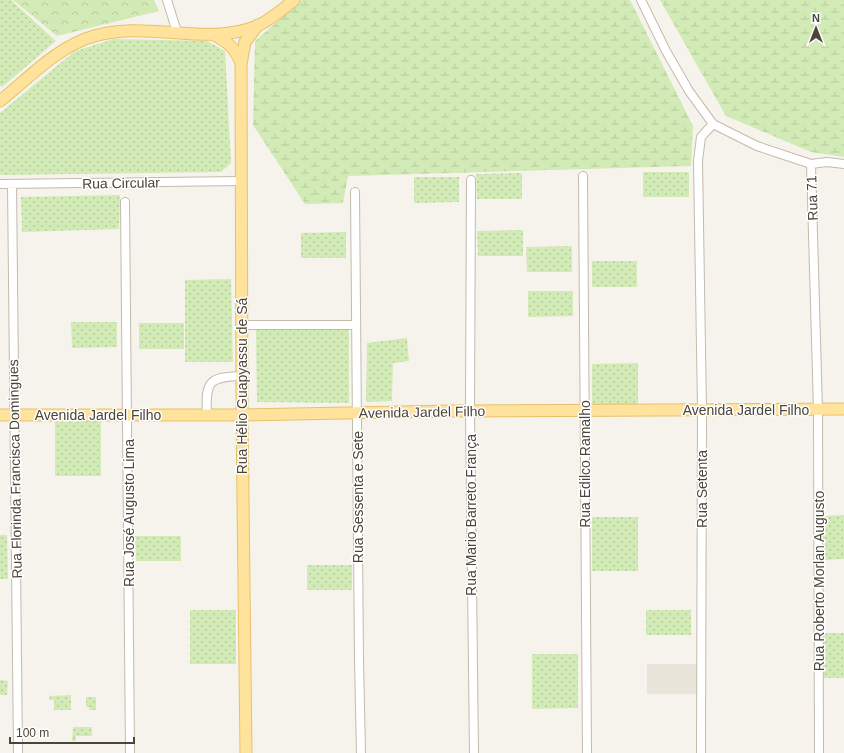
<svg xmlns="http://www.w3.org/2000/svg" width="844" height="753" viewBox="0 0 844 753" font-family="Arial,sans-serif">
<style>
.residential{fill:#eae5da}
.grass{fill:url(#grass-dots)}
.forest{fill:url(#forest-crowns)}
.wetland{fill:url(#wetland-marsh)}
.lines{fill:none;stroke-linecap:round;stroke-linejoin:round}
.minor-casing{stroke:#c2bbae;stroke-width:10}
.major-casing{stroke:#e6c16a;stroke-width:13}
.minor{stroke:#fff;stroke-width:8}
.major{stroke:#ffe39c;stroke-width:11}
.labels{text-anchor:middle;stroke-width:3;stroke-linejoin:round;paint-order:stroke}
.street-label{font-size:14px;fill:#4b4439;stroke:#fff}
</style>
<defs>
<pattern id="grass-dots" width="8" height="8" patternUnits="userSpaceOnUse"><rect width="8" height="8" fill="#d2eab5"/><path d="M2 2h.1M6 6h.1" fill="none" stroke="#b6ca9c" stroke-width="1.8" stroke-linecap="round"/></pattern>
<pattern id="forest-crowns" width="20" height="18" patternUnits="userSpaceOnUse"><rect width="20" height="18" fill="#d2eab5"/><path d="M2 6a3 3 0 1 1 6 0M12 15a3 3 0 1 1 6 0" fill="none" stroke="#b6ca9c"/></pattern>
<pattern id="wetland-marsh" width="20" height="14" patternUnits="userSpaceOnUse"><rect width="20" height="14" fill="#d2eab5"/><path d="M1 5h8M5 5V1M11 12h8M15 12V8" fill="none" stroke="#b6ca9c"/></pattern>
</defs>
<rect width="100%" height="100%" fill="#f6f3ec"/>
<!-- residential -->
<path class="residential" d="M647 664H697V694H647Z"/>
<!-- grass -->
<path class="grass" d="M0 0H11L56 41 2 87 0 86Z
M114 39 207 41 225 51 231 163 221 172 0 175V113L75 51Z
M643 172H689V197H643Z
M522 173V199H477L476 174Z
M414 177H459V202L414 203Z
M120 195 119 229 22 232 21 197Z
M523 230V256H478L477 231Z
M346 232V258H301V233Z
M572 246V272H527L526 247Z
M637 261V287H592V261Z
M231 279 233 362H185V280Z
M528 291H573V316L528 317Z
M71 322H117V347L72 348Z
M139 323H184V349H139Z
M256 330H349V403L257 402Z
M407 338 409 361 393 363 392 401 366 402 367 343Z
M638 363V404H592V364Z
M101 421V476H55V422Z
M844 515V559L824 560 823 516Z
M592 517H638V571H592Z
M0 535H7L8 579H0Z
M135 536H181V561H136Z
M307 565H352V590H307Z
M190 610H236V664H190Z
M646 610H691V635H646Z
M820 633H844V678H821Z
M532 654H578V708L532 709Z
M0 680 8 681 7 695H0Z
M71 695V710H54V700H50L49 696Z
M86 697H96V710H89V707H86Z
M73 727H92V736H76V741H72Z"/>
<!-- forest -->
<path class="forest" d="M13 0H154L159 11 57 36Z"/>
<!-- wetland -->
<path class="wetland" d="M302 0H630L693 126 691 166 348 176 343 203 305 204 253 125 255 41Z
M660 0H844V157L811 152 726 116Z"/>
<g class="lines">
<!-- minor casing -->
<g class="minor-casing">
<path id="minor" d="M167 0 177 32
M641 0 666 51 689 91 713 124 757 146 811 164 827 162 844 164
M811 164 818 410 819 753
M583 176 587 753
M471 180 470 411 474 753
M0 184 242 181
M12 184 18 753
M355 192 359 659 361 753
M125 202 130 753
M242 325H356
M207 415C205 381 209 377 242 376
M701 753 702 410 698 161 701 137 713 124"/>
</g>
<!-- major casing -->
<g class="major-casing">
<path id="major" d="M214 35C228 42 235 48 241 63
M0 101C29 78 58 46 94 36 148 20 205 47 257 26 271 20 283 9 294 0
M0 415H242L454 411 844 409
M246 753 242 415 241 64 245 42 258 25"/>
</g>
<!-- minor -->
<use href="#minor" class="minor"/>
<!-- major -->
<use href="#major" class="major"/>
</g>
<g class="labels">
<!-- street labels -->
<g class="street-label">
<text transform="translate(121 183) rotate(-1)" y="5">Rua Circular</text>
<text transform="translate(812 198) rotate(-92)" y="5">Rua 71</text>
<text transform="translate(242 386) rotate(-90)" y="5">Rua Hélio Guapyassu de Sá</text>
<text x="746" y="415">Avenida Jardel Filho</text>
<text transform="translate(422 412) rotate(-1)" y="5">Avenida Jardel Filho</text>
<text x="98" y="420">Avenida Jardel Filho</text>
<text transform="translate(585 464) rotate(-90)" y="5">Rua Edilco Ramalho</text>
<text transform="translate(15 469) rotate(-91)" y="5">Rua Florinda Francisca Domingues</text>
<text transform="translate(702 489) rotate(-90)" y="5">Rua Setenta</text>
<text transform="translate(358 497) rotate(-90)" y="5">Rua Sessenta e Sete</text>
<text transform="translate(129 513) rotate(-90)" y="5">Rua José Augusto Lima</text>
<text transform="translate(471 515) rotate(-90)" y="5">Rua Mario Barreto França</text>
<text transform="translate(819 581) rotate(-90)" y="5">Rua Roberto Morlan Augusto</text>
</g>
</g>
<!-- north arrow -->
<g transform="translate(816 28)" stroke="#ffffff" stroke-width="3" paint-order="stroke">
<path d="M0-3L7 15L0 10L-7 15Z" fill="#4b4439"/>
<text y="-6" font-size="11" font-weight="bold" text-anchor="middle" fill="#4b4439">N</text>
</g>
<!-- scale -->
<path d="M10 737v6h124v-6" fill="none" stroke="#4b4439" stroke-width="2"/>
<text x="16" y="737" font-size="12" fill="#4b4439" stroke="#ffffff" stroke-width="3" paint-order="stroke">100 m</text>
</svg>
